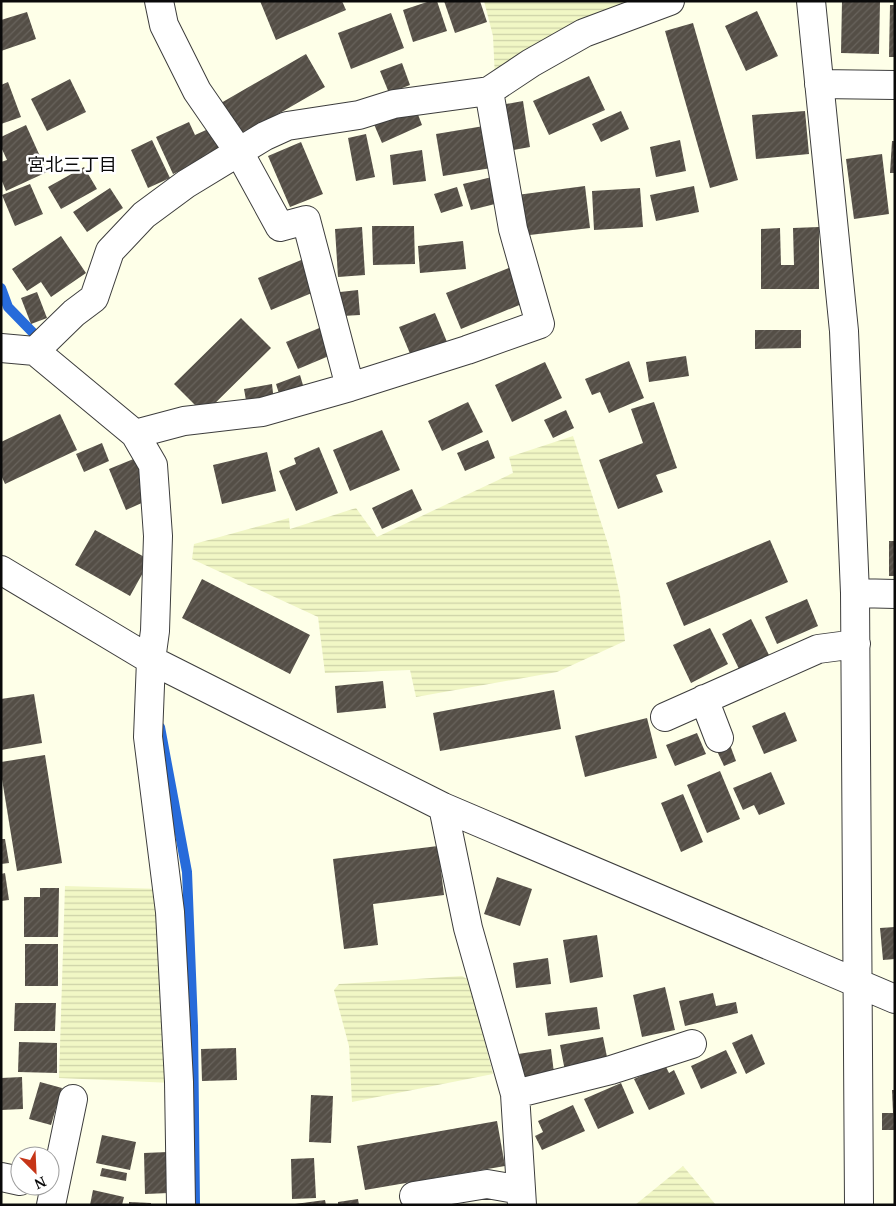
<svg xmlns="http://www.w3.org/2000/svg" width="896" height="1206" viewBox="0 0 896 1206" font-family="'Noto Serif','Noto Sans JP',serif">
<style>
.farmland{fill:url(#farmland-rules)}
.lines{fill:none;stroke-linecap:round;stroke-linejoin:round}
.stream{stroke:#276bda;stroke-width:10}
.building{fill:url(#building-hatch)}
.minor-casing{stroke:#3d3d3d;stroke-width:30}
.minor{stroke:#fff;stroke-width:28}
.labels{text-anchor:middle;stroke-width:5;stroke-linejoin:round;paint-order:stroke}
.neighbourhood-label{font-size:18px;fill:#0a0a0a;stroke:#fff}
</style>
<defs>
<pattern id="farmland-rules" width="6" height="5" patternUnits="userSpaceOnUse" patternTransform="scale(1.25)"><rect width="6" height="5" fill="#f1f7c5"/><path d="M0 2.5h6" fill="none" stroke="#cdd2a8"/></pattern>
<pattern id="building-hatch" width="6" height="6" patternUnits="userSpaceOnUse" patternTransform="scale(1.25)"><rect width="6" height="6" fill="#544e46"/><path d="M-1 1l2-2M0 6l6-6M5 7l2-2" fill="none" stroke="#68635c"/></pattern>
</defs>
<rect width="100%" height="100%" fill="#feffe8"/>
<!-- farmland -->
<path class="farmland" d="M484 1H631L593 15 554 35 495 78 493 36Z
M573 436 609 547 620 595 625 641 557 672 416 697 410 670 325 673 318 617 192 559 194 544 289 518 290 529 356 508 377 537 513 473 509 457Z
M65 886 162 889 172 1083 59 1078Z
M462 976 469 980 493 1074 352 1102 349 1046 334 990 339 984Z
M683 1166 716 1205H635Z"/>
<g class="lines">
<!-- stream -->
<path class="stream" d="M1 288 8 307 43 343
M160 727 187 872 193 1026 195 1205"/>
</g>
<!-- building -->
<path class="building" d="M260 1H342L346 10 276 40Z
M430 1H437L447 31 413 42 403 10Z
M444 1H480L487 22 455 33Z
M842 1H880L879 54 841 53Z
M890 5H895V57H889Z
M757 11 778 56 746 71 725 26Z
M27 12 36 39 1 51V20Z
M391 13 404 48 351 69 338 33Z
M693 23 738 180 710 188 665 31Z
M306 54 325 87 240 136 221 103Z
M402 63 410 85 389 93 380 71Z
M589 76 605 110 549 135 533 101Z
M70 79 86 112 47 131 31 99Z
M8 82 21 117 1 124V85Z
M523 101 530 147 508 151 501 105Z
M414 104 422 125 382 143 373 122Z
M621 111 629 129 601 142 592 124Z
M805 111 809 154 756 159 752 115Z
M189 122 195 135 215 126 226 149 173 174 156 137Z
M26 125 47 172 6 191 1 179V162L7 160 1 147V137Z
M484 126 491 168 443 176 436 134Z
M366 134 375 177 356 181 348 138Z
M152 140 170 178 148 188 131 150Z
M680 140 686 171 656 177 650 147Z
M892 141H895V173H890Z
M301 142 323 194 290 207 268 156Z
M422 150 426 181 393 185 390 155Z
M882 154 889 214 854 219 846 159Z
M84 167 97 189 61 209 48 187Z
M492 177 499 203 471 210 463 184Z
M30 184 43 214 15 226 2 195Z
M585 186 590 228 521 236 517 195Z
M694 186 699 212 656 221 650 195Z
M457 187 463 206 441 213 434 194Z
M110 188 123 208 87 232 73 212Z
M640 188 643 227 594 230 592 191Z
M372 226H414L415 264 373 265Z
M362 227 365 275 338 277 335 229Z
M819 227V289H761V229L780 228 781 265H794L793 228Z
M61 236 86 273 51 297 41 282 27 291 12 269Z
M463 241 466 269 420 273 418 246Z
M306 258 319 290 271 310 258 278Z
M514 266 529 301 461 329 446 293Z
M358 290 360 315 342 316 340 292Z
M37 292 47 318 31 324 21 298Z
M435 313 447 342 411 356 399 327Z
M241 318 271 348 204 414 174 384Z
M324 326 336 353 298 369 286 342Z
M755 330H801V348L755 349Z
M686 356 689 376 649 382 646 362Z
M629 361 644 398 609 413 600 392 592 395 585 379Z
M545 362 562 398 512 422 495 385Z
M300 375 305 392 281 400 276 384Z
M272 384 274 402 247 406 244 389Z
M468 402 483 432 442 451 428 421Z
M654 402 677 468 656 475 663 492 618 509 599 460 643 443 631 409Z
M566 410 574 428 553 438 544 420Z
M60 414 77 450 5 484 1 475V442Z
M382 430 400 470 350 491 333 450Z
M488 440 495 458 465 471 457 453Z
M102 443 109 461 84 472 76 454Z
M319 447 338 493 296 511 279 471 296 464 294 458Z
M267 452 276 491 222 504 213 465Z
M136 458 153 498 126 510 109 469Z
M412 489 422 510 382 529 372 508Z
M95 530 150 560 130 596 75 565Z
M770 540 788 582 684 626 666 583Z
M889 541H895V576H889Z
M202 579 310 635 290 674 182 618Z
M807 599 818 626 777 644 765 617Z
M751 619 771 659 741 673 722 634Z
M710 628 728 664 691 683 673 645Z
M383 681 386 708 337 713 335 686Z
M554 690 561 729 440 751 433 713Z
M34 694 42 743 1 750V699Z
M785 712 797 741 764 754 752 726Z
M647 718 657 758 585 777 575 736Z
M697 733 706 754 675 766 666 745Z
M730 745 736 761 724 766 717 751Z
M45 755 62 863 17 871 1 773V762Z
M720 771 740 819 707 833 687 785Z
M771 772 785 804 759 815 754 805 743 810 733 788Z
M683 794 703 842 681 852 661 803Z
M1 839H5L9 863 1 864Z
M438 846 444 895 373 904 378 945 344 949 333 859Z
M5 873 9 900 1 901V874Z
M497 877 532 889 520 926 484 914Z
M40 888H59L58 937H24V897H40Z
M895 927V959L883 960 880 928Z
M597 935 603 977 570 983 563 940Z
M25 944H58V986H25Z
M548 958 551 984 516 988 513 963Z
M665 987 675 1030 642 1037 633 995Z
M713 993 716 1006 736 1002 738 1013 685 1026 679 1001Z
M15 1003H56L55 1031H14Z
M597 1007 600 1029 548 1036 545 1013Z
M752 1034 765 1064 746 1074 732 1043Z
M603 1037 608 1062 565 1071 560 1045Z
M19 1042 57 1043V1073L18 1072Z
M236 1048 237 1080 202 1081 201 1049Z
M551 1049 554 1073 521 1077 518 1054Z
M726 1050 737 1073 701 1089 691 1066Z
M665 1065 669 1073 674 1070 685 1094 649 1110 634 1079Z
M22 1077 23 1109 1 1110V1078Z
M40 1082 62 1088 51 1125 29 1119Z
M621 1083 634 1113 598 1129 584 1099Z
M892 1090H895V1130H882V1113H893Z
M311 1095 333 1096 331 1143 309 1142Z
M573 1105 585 1131 542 1150 535 1136 543 1132 538 1121Z
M497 1121 505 1166 365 1190 357 1146Z
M102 1135 136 1142 130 1170 96 1163Z
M168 1152 169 1193 145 1194 144 1153Z
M314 1158 316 1198 292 1199 291 1159Z
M102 1168 127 1173 126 1181 100 1176Z
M93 1190 124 1197 122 1205H90Z
M358 1199 359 1205H338V1202Z
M325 1200 326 1205H295V1204Z
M129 1202 151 1203V1205H129Z"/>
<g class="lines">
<!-- minor casing -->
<g class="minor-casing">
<path id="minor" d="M159 1 164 25 197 91 239 152 280 227 306 220 350 387
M811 1 844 331 855 593 859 1205
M819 84 895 85
M1 348 35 351 135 434 153 465 158 536 155 631 151 660 148 737 170 912 179 1082 181 1205
M35 351 74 313 94 298 110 251 144 215 186 184 265 136 287 126 359 115 394 104 489 91 531 63 584 33 670 1
M135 434 184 421 262 412 350 387 467 350 540 324 513 229 489 91
M1 570 151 660 443 807 895 999
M855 593 895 594
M704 699 719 738
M665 717 818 649 856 644
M443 807 468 928 515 1094 522 1205
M515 1094 611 1070 692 1044
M1 1177 20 1181
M414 1196 487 1184 521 1190
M51 1205 73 1099"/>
</g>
<!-- minor -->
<use href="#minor" class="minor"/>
</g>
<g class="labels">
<!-- neighbourhood labels -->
<g class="neighbourhood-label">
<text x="72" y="171">宮北三丁目</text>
</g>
</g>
<!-- border -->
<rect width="896" height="1206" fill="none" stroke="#0a0a0a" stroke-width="5"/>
<!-- north arrow -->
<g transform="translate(35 1171) rotate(156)"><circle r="24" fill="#ffffff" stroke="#9d9d9d"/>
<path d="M0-4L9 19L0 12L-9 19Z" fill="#c63517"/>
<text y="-8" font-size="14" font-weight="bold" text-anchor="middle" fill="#0a0a0a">N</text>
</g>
</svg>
